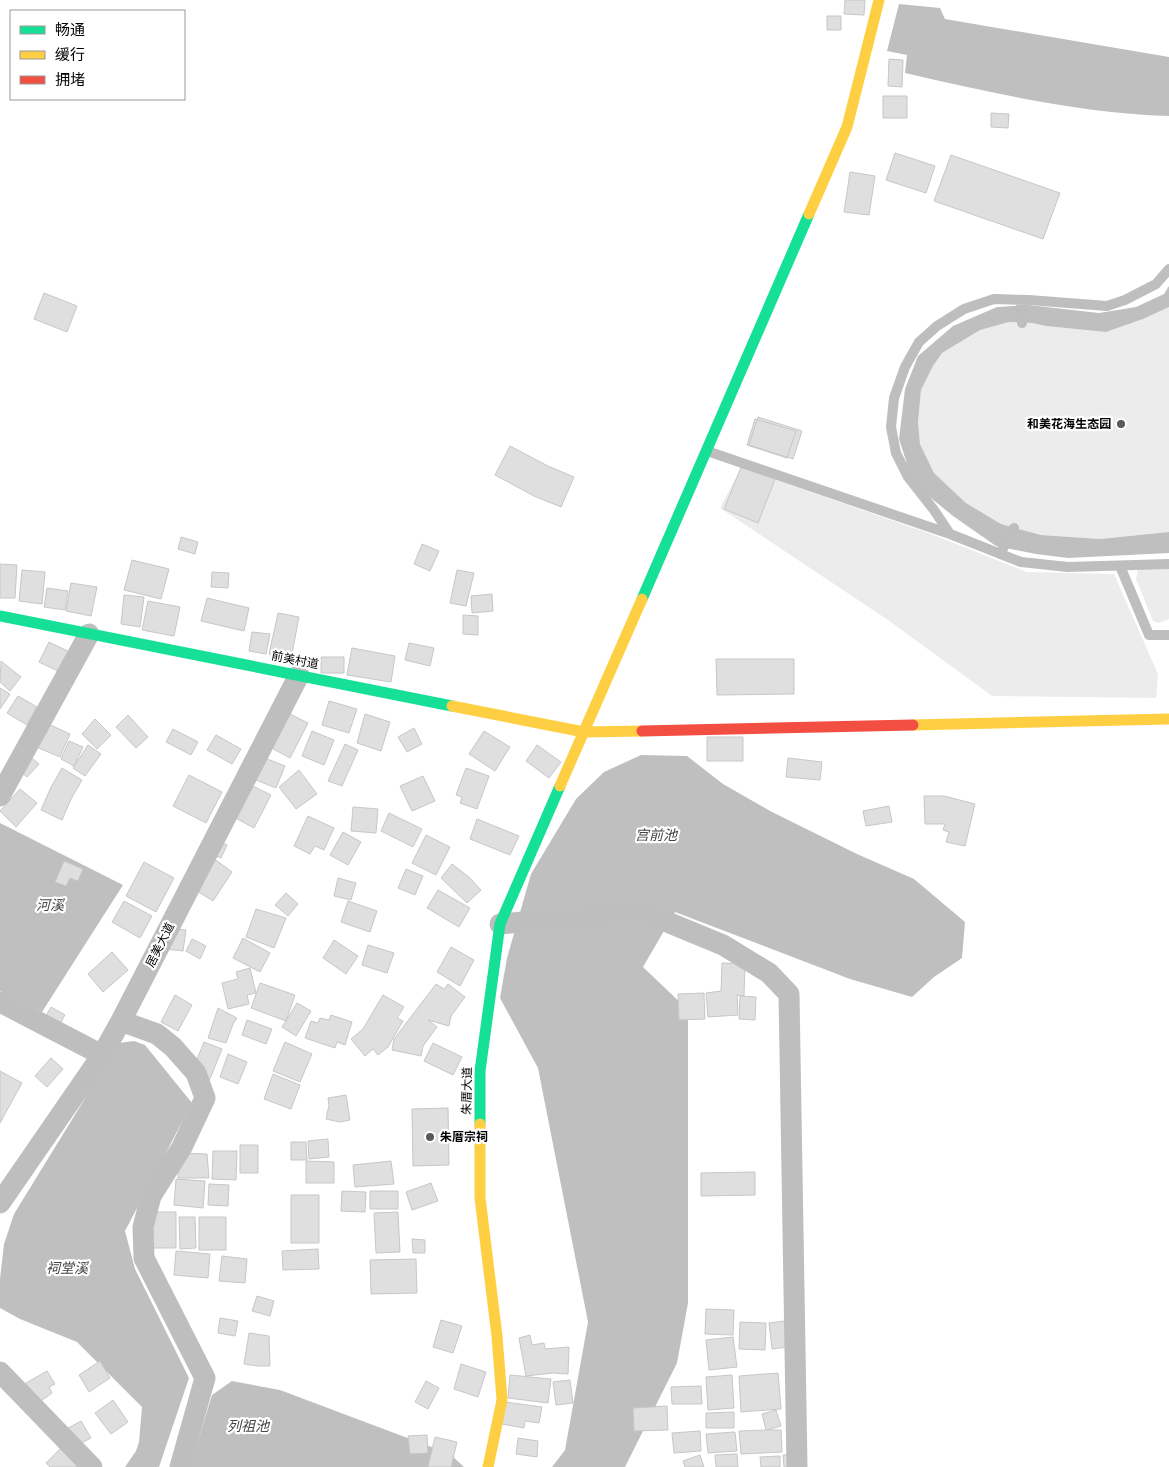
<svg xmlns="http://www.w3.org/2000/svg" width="1169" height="1467" viewBox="0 0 1169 1467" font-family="'Varela Round','Noto Sans SC',sans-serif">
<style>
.green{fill:#ececec}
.water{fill:#bfbfbf}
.building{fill:#dfdfdf;stroke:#c7c7c7}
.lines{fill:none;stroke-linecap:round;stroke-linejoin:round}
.lane{stroke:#bebebe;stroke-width:10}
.street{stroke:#bebebe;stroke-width:21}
.fast{stroke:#16e098;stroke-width:11}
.slow{stroke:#ffcf43;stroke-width:11}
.jam{stroke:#f24e42;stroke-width:11}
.poi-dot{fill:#595959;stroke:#fff;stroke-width:2}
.labels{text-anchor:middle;stroke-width:4.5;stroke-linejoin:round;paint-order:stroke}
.poi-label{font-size:12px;font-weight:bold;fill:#000;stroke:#fff;text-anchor:end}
.street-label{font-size:12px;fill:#000;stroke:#fff}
.water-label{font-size:14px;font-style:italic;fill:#444;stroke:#fff}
</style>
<rect width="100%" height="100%" fill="#fff"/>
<!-- green -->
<path class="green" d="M1169 307V532L1100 539 1041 535 1001 524 966 503 934 473 920 444 918 422 921 390 933 366 942 353 980 330 1009 322 1032 323 1046 326 1106 332 1143 319Z
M741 468 931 534 1027 572 1114 574 1158 674 1156 698 992 696 888 620 720 508Z
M1169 568V619L1159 623 1153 621 1136 579 1138 569Z"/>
<!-- water -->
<path class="water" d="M899 4 940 8 945 19 1169 57V116C1079 113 992 93 905 73L907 55 887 51Z
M1169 286V307L1143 319 1106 332 1046 326 1032 323 1009 322 980 330 942 353 933 366 921 390 918 422 920 444 934 473 966 503 1001 524 1041 535 1100 539 1169 532V553L1068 558 1036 554 996 546 953 516 926 494 909 470 899 439 905 389 918 356 953 326 997 307 1028 305 1099 313 1136 307 1164 294Z
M641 755 687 756 723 784 772 812 857 854 914 879 965 922 962 958 934 977 912 997 850 979 675 912 643 967 688 1010V1303L677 1363 625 1467H552L565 1450 588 1322 538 1068 500 998 507 958 531 874 576 799 604 772Z
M0 823 123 885 42 1012 0 991Z
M134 1041 145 1045 192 1103 125 1231 135 1269 189 1378 159 1467H125L136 1451 139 1442 142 1407 77 1342 20 1319 0 1308V1279L4 1244 14 1214 119 1043Z
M232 1381 280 1390 450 1454 464 1467H190L212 1395Z"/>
<!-- building -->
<path class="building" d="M845 0H865L864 15 844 14Z
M827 16H841V30H827Z
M889 59 903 60 902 87 888 86Z
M883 96H907V118H883Z
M991 113 1009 114 1008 128 991 127Z
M895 153 935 166 926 193 886 180Z
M951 155 1060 193 1043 239 934 201Z
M850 172 875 176 869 215 844 212Z
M44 293 77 306 67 332 34 319Z
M758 417 802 431 793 459 749 445Z
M755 419 796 431 787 458 747 445Z
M510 446 548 466 574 477 561 507 534 496 495 475Z
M744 460 777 474 758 523 724 509Z
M181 537 198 542 195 554 178 549Z
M422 544 439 551 430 571 414 564Z
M132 560 169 569 161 599 124 590Z
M0 564 17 565 15 598H0Z
M22 570 45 572 42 604 19 601Z
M457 570 474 573 466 606 450 603Z
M212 572 229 573 228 588 211 587Z
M71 583 97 587 91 616 66 611Z
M47 588 68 591 65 610 44 607Z
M492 594 493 611 472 613 471 596Z
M124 595 144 597 140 627 121 624Z
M207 598 249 608 244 631 201 621Z
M148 601 180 607 174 636 142 630Z
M278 613 299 617 291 659 269 654Z
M463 615 478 616V635L463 634Z
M252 632 270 634 266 654 249 651Z
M49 642 74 654 64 674 39 662Z
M409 643 434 648 430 666 405 660Z
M352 648 395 656 391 682 347 675Z
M321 657H344V673H321Z
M716 659H794V694L717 695Z
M1 661 21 677 10 691 0 682Z
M0 688 10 694 0 709Z
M18 696 37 707 27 725 7 713Z
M329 701 357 709 349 733 322 725Z
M286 712 308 723 290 758 268 746Z
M365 714 390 722 381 751 357 743Z
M128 715 148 737 136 748 116 727Z
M95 719 111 735 97 749 82 734Z
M44 722 70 734 60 757 34 746Z
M414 728 422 744 407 752 398 737Z
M173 729 198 742 191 755 166 742Z
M312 731 334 740 324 765 302 756Z
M484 731 510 747 495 771 469 754Z
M216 735 241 749 232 764 207 750Z
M707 737H743V761H707Z
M69 741 83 747 74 766 61 759Z
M345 744 358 750 342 786 328 781Z
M88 745 101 754 85 776 73 768Z
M537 745 561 762 549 778 526 761Z
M26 753 39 764 27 777 14 766Z
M260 756 285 766 276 788 251 778Z
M788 758 822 762 820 780 786 777Z
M62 768 82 780 71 799 62 820 41 810 51 787Z
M466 768 489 776 477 809 460 803 462 797 456 795Z
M299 770 317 794 296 809 279 787Z
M189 775 222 792 206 823 173 806Z
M423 776 435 801 412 811 400 786Z
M247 783 271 795 254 828 230 815Z
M20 789 37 803 16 827 0 811Z
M924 796H944L975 804 965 846 946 842 949 832 943 830 945 824H925Z
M889 806 892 822 866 826 863 811Z
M353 807 378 809 376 833 351 831Z
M389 813 422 829 413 847 381 831Z
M308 816 334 828 324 850 315 846 310 854 294 846Z
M477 819 519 836 510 855 470 839Z
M343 832 361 842 348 865 330 855Z
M426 835 450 847 436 875 412 863Z
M214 839 227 845 221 858 208 852Z
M213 858 232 872 213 901 192 888Z
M64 861 83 869 78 881 70 878 66 886 55 882Z
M144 862 174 878 156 912 126 896Z
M452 864 469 877 481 890 467 903 441 878Z
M406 869 423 876 415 895 398 888Z
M338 878 356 883 351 900 334 896Z
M438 890 470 908 459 927 427 908Z
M286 893 298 904 288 916 275 905Z
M124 901 152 916 140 938 112 922Z
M348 901 377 911 370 932 341 922Z
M256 909 286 918 274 948 246 937Z
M168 928 186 930 183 951 165 949Z
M243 938 270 953 260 972 233 958Z
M192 939 206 946 200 959 186 951Z
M334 940 358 956 346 974 323 958Z
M368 945 394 953 387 973 362 965Z
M451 947 474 960 460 986 437 972Z
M112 952 128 970 103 992 88 974Z
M722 963 745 964 744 996 737 995 738 1015 708 1017 706 993 721 991Z
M250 968 256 993 247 995 249 1004 228 1009 222 983 238 979 236 972Z
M260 983 295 995 286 1021 251 1008Z
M436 984 444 989 448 984 465 997 451 1016 449 1026 428 1020 437 1027 423 1046 421 1056 392 1050 394 1039Z
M704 993 705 1019 679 1020 678 994Z
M175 995 192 1005 178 1031 161 1022Z
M383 995 404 1007 397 1018 403 1021 388 1047 378 1055 373 1049 365 1056 351 1039 363 1029Z
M740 996 756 997 755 1020 739 1019Z
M297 1003 311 1011 296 1036 282 1027Z
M51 1007 65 1015 57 1029 43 1021Z
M218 1008 237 1018 233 1024 226 1043 208 1038Z
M331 1015 352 1022 345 1045 337 1042 335 1048 305 1038 311 1021 318 1023 320 1018 329 1020Z
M247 1020 272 1029 266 1044 242 1035Z
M204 1042 222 1049 209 1081 191 1074Z
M285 1042 312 1054 300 1082 273 1071Z
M433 1043 462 1057 453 1075 424 1061Z
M228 1054 247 1062 238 1084 220 1077Z
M51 1058 63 1069 47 1087 35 1076Z
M0 1071 22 1083 0 1123Z
M273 1074 300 1085 291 1109 264 1099Z
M346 1095 350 1120 340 1122 326 1119 329 1105 328 1098Z
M448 1108 449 1165 413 1166 412 1109Z
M328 1139 329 1157 309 1159 308 1141Z
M291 1142H306L307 1160H291Z
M240 1145H258V1173H240Z
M213 1151H237L236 1180 212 1179Z
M180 1153 207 1154 209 1178H178Z
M306 1161 334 1162V1183H306Z
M391 1161 394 1184 355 1187 353 1165Z
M755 1172V1195L701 1196V1173Z
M176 1179 205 1181 203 1208 174 1205Z
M431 1183 438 1201 412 1210 406 1192Z
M209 1184 229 1185 228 1206 208 1205Z
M342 1191 366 1192 365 1212 341 1211Z
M370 1191H398V1209H370Z
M291 1195H319V1243H291Z
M151 1212H176V1248H151Z
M398 1212 400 1252 376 1253 374 1213Z
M179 1217H195L196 1248 180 1249Z
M199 1217H226V1250H199Z
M412 1239 425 1240V1253H413Z
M318 1249 319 1269 283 1270 282 1251Z
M176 1251 210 1254 208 1278 174 1275Z
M222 1256 247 1259 245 1283 219 1281Z
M416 1259 417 1293 371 1294 370 1260Z
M257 1296 274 1301 270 1316 252 1311Z
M706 1309 734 1310 733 1335 705 1334Z
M220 1318 238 1321 235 1336 218 1333Z
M441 1320 462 1326 453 1353 433 1347Z
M784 1321 788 1347 772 1349 769 1323Z
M740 1322 766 1323 765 1350 739 1349Z
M249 1333 269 1336 270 1366H258L244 1364Z
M530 1335 532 1345 544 1343 545 1349 569 1347 568 1374 553 1373 526 1376 519 1338Z
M733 1337 737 1367 709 1370 706 1340Z
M100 1361 110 1378 89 1392 79 1375Z
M461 1364 486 1372 478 1397 454 1389Z
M47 1371 55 1384 49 1387 52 1393 33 1407 21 1386Z
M778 1373 781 1409 741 1412 739 1376Z
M510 1375 551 1379 548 1403 508 1398Z
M732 1375 734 1408 708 1410 706 1377Z
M570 1380 573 1403 556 1405 553 1382Z
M426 1381 439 1388 428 1409 415 1402Z
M701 1386 702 1404H672L671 1387Z
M113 1400 128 1422 111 1434 95 1413Z
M505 1402 542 1407 539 1423 525 1421 524 1428 502 1424Z
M667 1406 668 1430 634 1431 633 1408Z
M776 1410 781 1426 767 1430H781L782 1452 741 1454 739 1431 766 1430 762 1414Z
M734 1412V1428H706V1413Z
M81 1421 91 1438 72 1448 63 1431Z
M700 1431 701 1451 674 1453 672 1433Z
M735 1432 737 1451 708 1453 706 1434Z
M427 1435 428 1453 410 1454 408 1436Z
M435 1437 457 1442 451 1467H428Z
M518 1438 538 1441 537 1457 516 1454Z
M62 1447 79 1464 76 1467H50L46 1463Z
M737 1454 738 1467H716L715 1455Z
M799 1454V1467H784L783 1455Z
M700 1455 704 1467H685L683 1461Z
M780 1456V1467H761L760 1457Z"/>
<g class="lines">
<!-- lane -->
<path class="lane" d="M1021 300 1022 323
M707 451 950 534 1021 562 1068 567 1169 564
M950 534 934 510 908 477 896 453 891 427 894 398 905 367 919 342 937 326 964 309 994 299 1029 300 1107 306 1125 300 1156 284 1169 269
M1000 554 1014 528
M1120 566 1149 635H1169"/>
<!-- street -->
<path class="street" d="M0 796 89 634
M500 924 643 912 723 945 769 973 789 994 797 1467
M0 1002 102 1055
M121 1021 157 1034 173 1047 196 1073 205 1098 182 1147 151 1196 143 1227 144 1258 205 1378 180 1467
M0 1203 102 1055 121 1021 299 675
M0 1372 92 1467"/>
<!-- fast -->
<path class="fast" d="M642 599 809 214
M0 616 452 706
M480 1124V1071L500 924 560 786"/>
<!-- slow -->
<path class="slow" d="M809 214 847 127 879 0
M452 706 584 732 642 731
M913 725 1169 719
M560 786 642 599
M480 1124V1198L497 1336 502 1400 488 1467"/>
<!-- jam -->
<path class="jam" d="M642 731 913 725"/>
</g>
<!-- markers -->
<g class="poi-dot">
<circle cx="1121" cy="424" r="5"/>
<circle cx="430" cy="1137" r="5"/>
</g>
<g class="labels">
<!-- poi labels -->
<g class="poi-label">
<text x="1111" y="428">和美花海生态园</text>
<text x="440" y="1141" text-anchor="start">朱厝宗祠</text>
</g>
<!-- street labels -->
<g class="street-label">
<text transform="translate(295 660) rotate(11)" y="4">前美村道</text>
<text transform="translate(160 945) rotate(-63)" y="4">居美大道</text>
<text transform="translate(467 1091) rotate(-89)" y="4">朱厝大道</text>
</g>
<!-- water labels -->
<g class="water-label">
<text x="656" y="840">宫前池</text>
<text x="50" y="910">河溪</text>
<text x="67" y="1273">祠堂溪</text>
<text x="248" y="1431">列祖池</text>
</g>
</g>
<!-- legend -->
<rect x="10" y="10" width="175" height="90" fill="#ffffff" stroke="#999999"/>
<rect x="20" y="26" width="25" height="8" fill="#16e098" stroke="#999999"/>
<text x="55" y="35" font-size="15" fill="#000000">畅通</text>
<rect x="20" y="51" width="25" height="8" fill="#ffcf43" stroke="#999999"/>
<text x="55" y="60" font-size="15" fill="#000000">缓行</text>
<rect x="20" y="76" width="25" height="8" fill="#f24e42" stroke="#999999"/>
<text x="55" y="85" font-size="15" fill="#000000">拥堵</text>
</svg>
